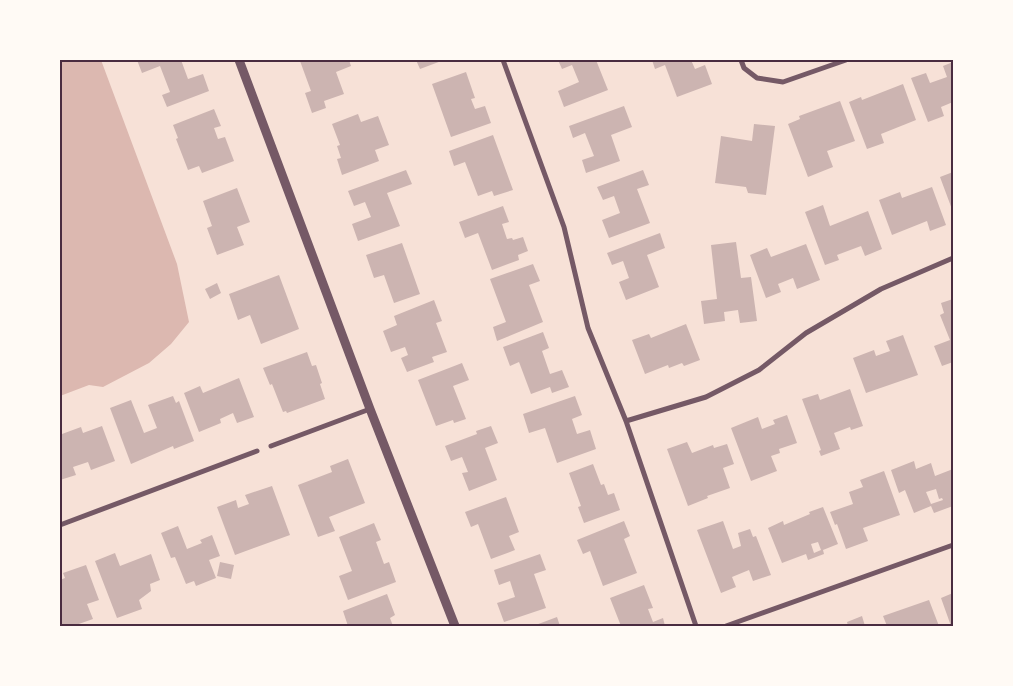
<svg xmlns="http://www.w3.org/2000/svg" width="1013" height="686" viewBox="0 0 1013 686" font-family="Arial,sans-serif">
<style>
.water{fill:#dcb8b0}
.building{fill:#ccb4b1;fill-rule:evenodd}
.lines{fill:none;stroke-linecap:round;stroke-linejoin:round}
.minor{stroke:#755966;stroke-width:5}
.tertiary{stroke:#755966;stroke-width:9}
.neatline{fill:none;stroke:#4a2c40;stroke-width:2}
</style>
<rect width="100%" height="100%" fill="#f7e1d7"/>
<!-- water -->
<path class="water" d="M60 60H101L177 264 189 322 171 344 149 363 103 387 89 385 60 396Z"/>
<!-- building -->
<path class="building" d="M137 60H181L188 79 203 74 209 91 167 107 162 95 170 92 160 66 142 73Z
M302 60H349L351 66 336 72 344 94 324 101 326 108 312 113 305 93 311 91 300 61Z
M416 60H444L420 69Z
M558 60H596L608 90 564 107 558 91 579 82 572 65 562 69Z
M652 60H691L695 69 705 65 712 84 677 97 665 65 655 69Z
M953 62V102L941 107 944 116 928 122 911 78 926 73 930 83 947 77 943 66Z
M466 72 475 98 471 99 475 109 485 106 491 123 451 137 432 84Z
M903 84 916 120 881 134 884 143 867 149 849 102 861 97 862 100Z
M840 101 855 141 827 151 833 167 808 177 788 124 800 119 799 116Z
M624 106 632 127 611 135 620 161 586 173 582 160 594 156 585 133 573 138 569 126Z
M214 109 221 126 214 128 218 139 225 137 234 161 202 173 199 166 188 170 176 139 178 138 173 125Z
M358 114 361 122 378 116 389 145 375 150 379 161 342 175 337 159 341 158 337 146 340 145 332 124Z
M754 124 775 126 766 195 748 193 746 187 715 183 721 136 752 141Z
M493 135 513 190 494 196 492 191 478 196 465 162 454 166 449 151Z
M406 170 412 184 387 193 400 226 358 241 352 224 371 217 365 202 354 206 348 191Z
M643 170 649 185 637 189 650 223 609 238 602 220 620 213 614 196 603 200 597 187Z
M953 172V212L940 177Z
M932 187 946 225 930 231 927 221 892 235 879 200 900 192 902 198Z
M237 188 250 222 237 227 244 245 217 255 207 228 212 226 203 201Z
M823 205 830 226 868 211 882 249 865 256 861 246 837 255 839 260 825 265 805 212Z
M503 206 509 222 502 224 507 239 512 238 513 240 523 237 528 251 518 255 519 260 492 270 478 233 465 238 459 222Z
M660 233 665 248 647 255 659 287 626 300 619 282 629 278 623 261 612 265 607 253Z
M736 242 741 278 751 277 757 321 740 323 738 310 724 312 725 321 704 324 701 301 717 299 711 245Z
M402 243 420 294 394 303 384 275 374 278 366 255Z
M806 244 820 280 797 289 793 278 778 284 781 292 766 298 750 255 767 248 771 257Z
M533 264 540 281 529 285 543 322 497 341 493 327 506 322 490 279Z
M279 275 299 329 261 344 250 315 238 320 229 294Z
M217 283 221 293 210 299 205 289Z
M953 299V362L942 366 934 346 950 340 940 315 944 313 941 303Z
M434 300 442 321 436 323 447 352 432 357 434 362 407 372 401 358 408 355 405 347 391 352 383 331 397 325 394 316Z
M686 324 700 360 684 366 682 363 669 368 668 365 645 374 632 340 649 334 651 338Z
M543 332 549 348 542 351 550 374 562 370 569 387 552 393 550 387 531 394 519 362 510 366 503 347Z
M903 335 918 375 866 393 853 358 874 350 876 356 890 351 886 341Z
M307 352 312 366 316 365 322 383 320 384 325 399 287 413 286 411 283 412 272 384 270 385 263 368Z
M462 363 469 380 453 386 466 419 454 423 453 420 436 426 418 380Z
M239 378 254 417 237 423 233 413 220 419 221 423 199 432 184 393 200 386 203 393Z
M850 389 863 426 851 430 850 427 834 433 840 449 821 456 819 451 821 450 802 399 818 394 820 400Z
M173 396 176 403 179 401 194 441 174 449 173 446 131 464 110 408 131 400 144 433 157 428 148 405Z
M575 396 582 415 572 419 577 434 590 430 596 449 557 463 545 428 529 433 523 414Z
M787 415 797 443 779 449 780 453 771 456 777 471 751 481 731 428 758 417 762 429 775 424 773 420Z
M102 426 115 461 91 470 88 462 73 467 76 475 60 480V438L62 434 81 427 83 433Z
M491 426 498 443 485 448 497 480 469 491 462 473 468 472 462 457 451 461 445 446 477 434 476 431Z
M687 442 692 453 713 445 714 448 727 444 734 464 723 468 730 488 707 496 708 498 688 506 667 449Z
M348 459 365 503 329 517 335 531 318 537 298 485 332 472 330 466Z
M914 461 916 469 931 463 935 476 953 469V506L934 513 931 506 914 513 905 490 899 493 891 470ZM936 489 939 499 942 498 943 500 931 504 926 492Z
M593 464 601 485 604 484 608 495 614 493 620 510 584 523 578 507 581 506 569 473Z
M884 471 900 515 863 528 868 541 846 549 837 524 835 525 830 512 853 504 849 492 863 487 860 480Z
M272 486 290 535 235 555 217 507 236 500 238 508 249 504 245 495Z
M506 497 519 532 509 536 515 550 491 559 478 524 471 527 465 512Z
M823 507 838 544 823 550 824 554 808 560 806 554 782 563 768 528 783 521 784 525 810 514 809 512ZM818 542 821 550 814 553 811 544Z
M624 521 630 536 624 539 637 573 603 586 590 551 583 554 577 540Z
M723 521 733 549 741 546 738 533 750 529 753 537 756 536 771 575 753 581 749 570 732 577 736 587 721 593 697 530Z
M374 523 381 540 376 542 384 564 389 562 396 582 348 600 339 576 352 571 339 537Z
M178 526 187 549 202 543 200 540 212 535 220 556 209 560 216 578 196 586 194 581 186 584 175 557 171 558 161 533Z
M115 553 120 566 151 554 160 580 150 584 151 591 139 600 142 609 117 618 95 561Z
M540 554 546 570 534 574 546 608 504 622 497 603 515 597 510 581 499 585 494 570Z
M220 562 234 565 231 579 217 576Z
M86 565 99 600 87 604 93 619 73 626H60V580L65 578 63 573Z
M644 585 653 608 648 609 653 622 663 618 665 626H621L610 598Z
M953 593V626H951L941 598Z
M387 594 395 615 390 618 393 626H348L343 611Z
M929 600 939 626H887L883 616Z
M862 616 865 626H848L847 622Z
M557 617 560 626H533Z"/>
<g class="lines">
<!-- minor -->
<path class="minor" d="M503 60 564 227 588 328 626 421 696 626
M741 60 744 68 757 78 783 82 846 60
M626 421 706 397 759 370 806 333 881 289 953 258
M271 446 370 409
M60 525 257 451
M726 626 953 545"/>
<!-- tertiary -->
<path class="tertiary" d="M239 60 370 409 455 626"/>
</g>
<!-- border -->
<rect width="1013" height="686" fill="none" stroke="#fffaf5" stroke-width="122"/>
<rect x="61" y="61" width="891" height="564" class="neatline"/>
</svg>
